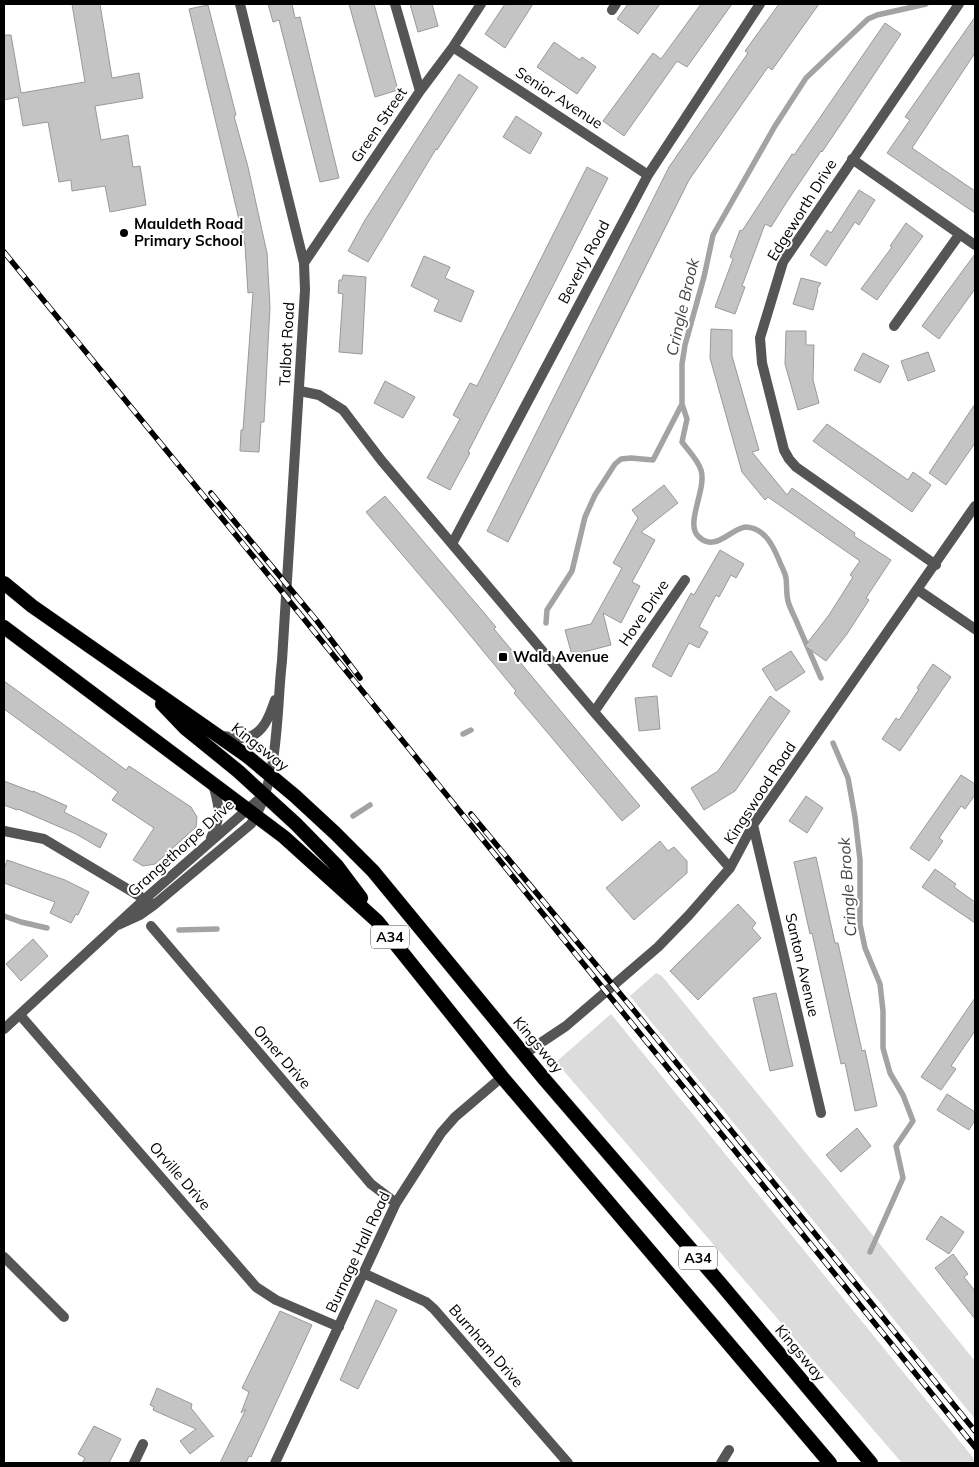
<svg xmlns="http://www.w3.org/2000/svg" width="979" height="1467" viewBox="0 0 979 1467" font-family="Mulish,sans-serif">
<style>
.green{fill:#dcdcdc}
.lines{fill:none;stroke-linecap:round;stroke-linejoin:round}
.stream{stroke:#a3a3a3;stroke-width:5.5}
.building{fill:#c4c4c4;stroke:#999}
.trunk-casing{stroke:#dbdbdb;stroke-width:15}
.minor{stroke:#555;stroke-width:10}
.tertiary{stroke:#555;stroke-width:10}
.trunk{stroke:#000;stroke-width:14}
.rail-casing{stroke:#000;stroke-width:5.5}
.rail{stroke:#fff;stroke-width:4;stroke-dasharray:11;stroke-linecap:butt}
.poi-dot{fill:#000;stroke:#fff;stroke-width:2}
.labels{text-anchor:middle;stroke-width:4;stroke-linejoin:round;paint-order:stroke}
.shield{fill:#fff;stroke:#4c4c4c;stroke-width:1}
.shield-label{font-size:14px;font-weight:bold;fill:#000}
.street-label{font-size:15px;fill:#000;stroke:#fff}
.poi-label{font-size:15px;font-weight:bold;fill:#000;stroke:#fff;text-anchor:start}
.water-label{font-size:16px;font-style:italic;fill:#444;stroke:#fff}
</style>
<rect width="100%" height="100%" fill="#fff"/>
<!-- green -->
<path class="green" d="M656 973 662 976 975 1361V1419L630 996Z
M611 1014 975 1460V1463H902L556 1062Z"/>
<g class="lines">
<!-- stream -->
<path class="stream" d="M546 623 547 610 572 571 585 517 595 495 615 464 621 459 631 458 653 460 682 404
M821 678C813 660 806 643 798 625 795 617 790 609 788 601 786 593 787 585 786 578 785 572 781 566 779 560 773 546 765 528 746 527 732 527 715 554 698 536 685 523 707 489 701 470 698 460 688 450 682 442L687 419 682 404V364L685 345 704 277 713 235 775 126 806 78 868 19 877 15 926 4
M463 734 471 730
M833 743 848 778 855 817 860 860V924L865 948 880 984 883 1011V1048L890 1073 903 1095 913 1121 896 1146 903 1178 870 1252
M353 816 370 805
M4 916 21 922 47 928
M179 930 217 929"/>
</g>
<!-- building -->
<path class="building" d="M72 4H100L112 78 139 73 143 98 95 106 101 140 128 135 133 167 140 166 146 205 110 212 105 186 72 191 71 180 59 182 48 122 23 126 18 97 4 100V35H11L21 93 85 82Z
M268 4H292L295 18 300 17 339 178 320 182 279 20 273 22Z
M349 4H374L398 90 375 97Z
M410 4H432L438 26 418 32Z
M505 4H533L505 48 485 34Z
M628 4H660L638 34 617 19Z
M701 4H732L687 67 677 61 624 136 603 121 653 53 661 59Z
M779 4H819L772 70 768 67 689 180 508 542 487 531 669 167 748 53 745 51Z
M208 5 236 115 234 116 248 167 267 253 270 307 264 422H261L259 452 240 451 241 430H243L253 292 248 293 245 245 189 9Z
M975 17V53L912 148 975 191V213L887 153 910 120 905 117Z
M885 23 901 34 843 121 822 152 821 151 786 203 771 227 765 224 742 286 745 287 735 314 715 307 733 259 730 257 740 230 742 231 792 154 794 155 821 116Z
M554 42 580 60 582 57 596 67 577 94 537 67Z
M459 74 478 87 437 150 436 149 368 262 348 251 365 220Z
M516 116 542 133 530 154 503 137Z
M587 167 608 178 468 452 470 453 450 490 427 478 460 419 453 415 470 383 477 386Z
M859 190 875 200 859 225 855 222 826 266 810 255 827 230 831 233Z
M906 223 923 236 877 300 861 289 892 247 890 246Z
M975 254V289L939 339 922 326Z
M424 256 450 267 445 278 474 291 461 322 434 311 439 300 411 286Z
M343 275 366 277 362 354 339 352 343 294 338 293 339 280H342Z
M801 278 821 283 817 289 818 290 813 310 793 304Z
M711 329 732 330V356L759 450 752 452 787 495 792 488 855 533 854 536 891 560 866 598 869 600 847 634 826 661 805 646 829 615 853 577 850 575 860 561 768 497 765 500 742 472 710 358Z
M786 331H806V345H814L813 380 819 403 798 410 785 364Z
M928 352 935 371 908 381 901 361Z
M863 353 889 366 880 383 854 370Z
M385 381 415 397 403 418 374 403Z
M975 404V443L946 485 929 473Z
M827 424 908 480 913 472 931 485 912 512 813 441Z
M664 485 678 503 641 532 655 540 632 582 640 586 621 623 603 613 611 645 572 655 565 630 591 624 622 568 613 563 638 518 632 510Z
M385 496 496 627 494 629 520 660 519 661 640 806 622 821 514 693 516 691 451 612 366 512Z
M720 550 744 564 736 578 731 575 719 597 716 595 699 627 708 632 699 648 689 643 671 677 652 666 691 593 694 595Z
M791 651 805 672 776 691 762 669Z
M933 664 951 677 900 751 882 739 896 718 899 720 919 689 917 688Z
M4 681 126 770 129 766 191 807 197 817 196 827 155 864 143 866 133 860 154 828 112 800 118 792 4 709Z
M657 696 660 729 639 731 635 698Z
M770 696 790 711 735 791 704 810 691 788 718 771Z
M961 775 975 784V795L965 809 961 806 939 838 943 841 929 861 910 848Z
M4 781 33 792V791L67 806 64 812 107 834 100 848 76 834 18 809 17 810 4 805Z
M806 796 823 808 807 833 789 821Z
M660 841 668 851 674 847 687 861V873L634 920 606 888Z
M816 857 835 943H838L862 1051 865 1050 877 1106 855 1111 845 1063 841 1064 812 933 810 934 794 862Z
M7 860 65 880 89 892 78 915 76 914 71 923 50 913 55 902 4 883V870Z
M935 869 956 884 954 887 975 902V923L922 887Z
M738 904 756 923 752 928 761 938 698 1000 670 971Z
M33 939 48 956 21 981 6 964Z
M776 993 793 1066 770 1071 753 998Z
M975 998V1031L951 1066 956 1069 941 1090 921 1077Z
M947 1094 975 1112V1120L969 1130 937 1110Z
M857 1128 871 1146 841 1172 826 1155Z
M941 1216 964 1232 949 1254 926 1239Z
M953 1254 968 1274 964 1277 975 1291V1319L935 1268Z
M376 1300 397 1310 358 1389 340 1380Z
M280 1311 312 1325 251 1457 249 1456 246 1463H220L246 1409 241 1413 249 1392 242 1388Z
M157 1388 192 1404 191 1408 214 1437 213 1436 190 1454 180 1441 196 1429 153 1410 154 1407 150 1405Z
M94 1426 121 1439 109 1463H82L85 1458 78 1454Z"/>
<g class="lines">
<!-- trunk casing -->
<g class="trunk-casing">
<path id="trunk" d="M4 583 32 606 247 756 295 796 335 833 373 871 545 1080 720 1283 871 1463
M4 627 284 837 377 921 502 1077 830 1463
M162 704 185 728 238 771 296 824 337 866 361 898"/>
</g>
<!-- minor -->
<path class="minor" d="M395 4 420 91
M612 10 616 4
M453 47 648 175
M852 159 975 245
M304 263 420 91 453 47 481 4
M894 326 959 235
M300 391 319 395 343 410 381 460 594 712 730 868
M452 544 648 175 760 4
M936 565 796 467 789 459 784 450 762 363 760 338 783 262 959 4
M918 590 975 629
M594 712 685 580
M753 825 821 1113
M4 831 44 839 151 903
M151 926 371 1184 396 1203
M20 1015 256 1287 276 1300 339 1327
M524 1054 566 1026 658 947 689 915 730 868 753 825 975 506
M4 1257 64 1317
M363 1273 426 1302 434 1309 568 1463
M134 1463 143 1444
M275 1463 396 1203 441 1133 455 1117 502 1077
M721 1463 729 1450"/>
<!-- tertiary -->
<path class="tertiary" d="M220 736C227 736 236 738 244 738 263 736 270 715 275 700
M211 838C222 813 220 810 213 784
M118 925 140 915 154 905 251 824C280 779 276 712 282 661L305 290 304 263 240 4
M4 1029 146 898 264 795"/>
<!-- trunk -->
<use href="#trunk" class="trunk"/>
<!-- rail casing -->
<g class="rail-casing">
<path id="rail" d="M4 252 257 561 975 1447
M211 493 317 621 360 678
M471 814 632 1008 975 1431"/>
</g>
<!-- rail -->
<use href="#rail" class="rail"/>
</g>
<!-- markers -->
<g class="poi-dot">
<circle cx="124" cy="233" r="5"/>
<rect x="498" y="652" width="10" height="10" rx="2.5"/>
</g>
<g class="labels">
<!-- shield labels -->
<g class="shield">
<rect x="371" y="925.5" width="38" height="23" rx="4"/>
<rect x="679" y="1246.5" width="38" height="23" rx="4"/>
</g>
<g class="shield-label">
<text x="390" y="942">A34</text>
<text x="698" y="1263">A34</text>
</g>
<!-- street labels -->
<g class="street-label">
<text transform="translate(559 98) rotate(33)" y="5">Senior Avenue</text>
<text transform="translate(379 125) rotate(-56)" y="5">Green Street</text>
<text transform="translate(802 210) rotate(-58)" y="5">Edgeworth Drive</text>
<text transform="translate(584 262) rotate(-62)" y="5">Beverly Road</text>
<text transform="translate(287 344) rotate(-87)" y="5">Talbot Road</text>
<text transform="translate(644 613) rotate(-56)" y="5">Hove Drive</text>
<text transform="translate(260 747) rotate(38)" y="5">Kingsway</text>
<text transform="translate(760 793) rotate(-57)" y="5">Kingswood Road</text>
<text transform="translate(181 848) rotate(-42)" y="5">Grangethorpe Drive</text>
<text transform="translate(802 965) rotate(77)" y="5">Santon Avenue</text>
<text transform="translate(538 1045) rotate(50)" y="5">Kingsway</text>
<text transform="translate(282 1057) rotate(49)" y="5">Omer Drive</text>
<text transform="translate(180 1176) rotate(49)" y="5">Orville Drive</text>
<text transform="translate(358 1252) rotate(-65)" y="5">Burnage Hall Road</text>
<text transform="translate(486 1346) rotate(49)" y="5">Burnham Drive</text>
<text transform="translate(800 1353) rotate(50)" y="5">Kingsway</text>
</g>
<!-- poi labels -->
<g class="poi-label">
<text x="134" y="229">Mauldeth Road<tspan x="134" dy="17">Primary School</tspan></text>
<text x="513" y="662">Wald Avenue</text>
</g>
<!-- water labels -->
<g class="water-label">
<text transform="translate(682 307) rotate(-77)" y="6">Cringle Brook</text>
<text transform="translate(847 887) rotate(-94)" y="6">Cringle Brook</text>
</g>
</g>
<!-- border -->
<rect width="979" height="1467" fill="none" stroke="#000000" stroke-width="10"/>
</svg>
